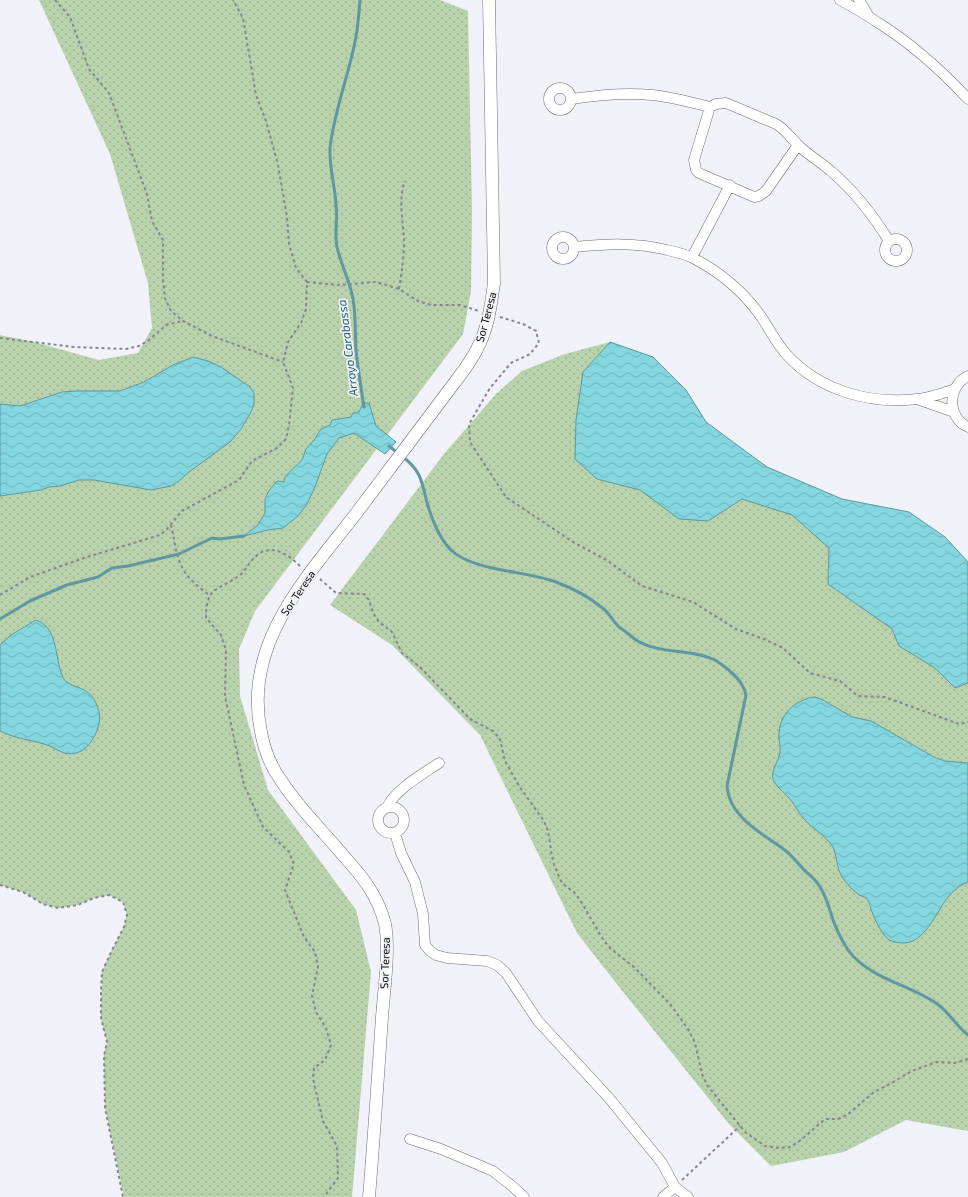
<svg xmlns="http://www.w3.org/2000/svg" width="968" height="1197" viewBox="0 0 968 1197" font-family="'Exo 2',sans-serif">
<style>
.grass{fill:url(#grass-dots)}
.water{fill:url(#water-waves);stroke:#5f98a0}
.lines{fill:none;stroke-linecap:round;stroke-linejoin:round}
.stream{stroke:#5f98a0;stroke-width:3}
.minor-casing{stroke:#6c6c74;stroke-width:11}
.tertiary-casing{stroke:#6c6c74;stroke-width:13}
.path{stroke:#86868c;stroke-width:2;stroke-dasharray:3 3;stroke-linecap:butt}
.minor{stroke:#fff;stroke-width:10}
.tertiary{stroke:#fff;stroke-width:12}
.labels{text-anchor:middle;stroke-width:3.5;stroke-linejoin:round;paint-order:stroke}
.street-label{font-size:11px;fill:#0b0b0e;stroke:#f1f1f9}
.water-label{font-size:12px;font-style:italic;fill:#1d6168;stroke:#f1f1f9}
</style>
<defs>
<pattern id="grass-dots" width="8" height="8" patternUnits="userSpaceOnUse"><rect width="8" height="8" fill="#b8d2ab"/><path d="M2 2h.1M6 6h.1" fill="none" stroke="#9db392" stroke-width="1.8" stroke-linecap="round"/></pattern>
<pattern id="water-waves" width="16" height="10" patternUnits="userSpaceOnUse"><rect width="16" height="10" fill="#83d5de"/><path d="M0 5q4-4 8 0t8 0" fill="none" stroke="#70b6bd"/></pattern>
</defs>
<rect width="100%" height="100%" fill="#f1f1f9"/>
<!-- grass -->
<path class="grass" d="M39 0H440L468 11 472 213 471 291 463 334 255 611 239 649 240 696 268 790 356 910 371 972 352 1197H124L105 1108 104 1056 107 1042 101 1018 102 972 112 950 124 927 127 915 123 902 109 895 94 898 78 905 58 908 43 904 23 892 0 885V335L34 342 99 360 138 353 152 328 148 283 110 154Z
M610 342 653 357 686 390 706 422 767 467 842 499 909 512 945 537 968 562V1131L906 1120 844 1152 771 1166 729 1124 616 983 577 933 480 735 392 645 330 605 444 454 496 394 522 371 565 354Z"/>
<!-- water -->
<path class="water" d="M610 342 653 357 686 390 706 422 767 467 842 499 909 512 945 537 968 562V683L955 688 935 668 899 646 892 629 828 584 829 548 792 515 742 499 708 521 679 519 640 490 597 479 575 459 576 420 583 372Z
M193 357 208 361 221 367 250 387 254 393V404L251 412 241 429 230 442 189 472 179 481 171 486 151 490 94 480H79L60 486 49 487 41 490 0 496V404L20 406 62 392 75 391H120L144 382 173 365Z
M363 403H369L376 426 396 442 385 454 354 433 339 438 327 454 315 487 307 504 298 516 283 528 268 530 244 536 258 525 265 513V500L268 492 277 481 284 482C284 480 284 478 286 476 286 475 301 461 302 460L306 449 314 440 321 429 330 425 332 420 351 417 353 413 359 412Z
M36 620C58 627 55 658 62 675 67 690 87 683 96 703 101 715 101 722 95 735 91 742 87 749 79 752 75 754 68 754 64 753 59 751 54 748 50 746 34 740 15 739 0 731V645L11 635Z
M815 697 823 700 852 717 871 721 934 757 945 761 968 763V882C963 884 959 886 955 890 938 903 929 942 904 943 900 943 893 942 889 940 882 935 875 920 872 912 870 907 870 902 866 898 863 896 860 896 858 894 851 889 844 881 840 873 836 865 837 855 833 847 826 836 813 829 805 820 798 813 795 804 789 798 784 792 776 787 773 779 771 770 778 762 780 753 781 746 778 739 779 732 781 713 796 699 815 697Z"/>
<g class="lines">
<!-- stream -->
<path class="stream" d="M360 0C359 14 358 28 355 42 348 77 334 112 330 148 329 167 335 186 336 205 338 219 334 233 337 247 341 265 350 281 353 299 356 316 355 333 356 350 358 369 361 388 364 407
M389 446 399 454
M403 457C423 472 422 485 428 506 433 522 441 541 452 551 474 571 527 571 556 582 572 588 588 596 601 607 609 612 613 621 619 627 625 631 631 636 636 640 660 655 690 648 715 660 721 664 727 668 732 673 739 679 744 686 746 695L727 786C729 818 764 834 786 851 793 857 799 864 805 871 810 875 815 879 818 884 826 894 829 908 833 920 838 933 846 950 856 959 878 980 911 986 936 1003 949 1012 956 1026 968 1035
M0 619 30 601 67 585 98 577 112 568 128 566 179 554 212 538 220 539 244 536"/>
<!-- minor casing -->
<g class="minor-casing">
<path id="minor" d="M840 0C853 7 865 14 877 22 911 43 941 70 968 99
M859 0 868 15
M549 99a11 11 0 1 1 22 0a11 11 0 1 1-22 0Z
M571 99C598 95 625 92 652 95 672 97 690 102 710 107L716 104 726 103 776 124C785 129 790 137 798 145 808 155 821 162 832 172 855 192 873 215 889 241
M710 107 694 160 696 170 699 173 754 197 759 196 766 191 798 145
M552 248a11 11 0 1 1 22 0a11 11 0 1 1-22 0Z
M885 250a11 11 0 1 1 22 0a11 11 0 1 1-22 0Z
M574 247C607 244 635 242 667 250 676 252 685 254 693 258 720 272 742 290 760 315 769 328 776 343 787 355 819 390 870 405 917 399 930 398 943 393 955 389
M692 257 730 185
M968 376C947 386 947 418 968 427
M917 399 954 412
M378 820a13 13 0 1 1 26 0a13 13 0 1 1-26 0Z
M387 808C394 790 423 774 439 763
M395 833 401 853 415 882 423 914 425 945 430 951 436 955 447 958 487 961 497 965 506 973 538 1021 609 1098 662 1163 675 1187 688 1197
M410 1139 441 1149 493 1171 512 1186 524 1197
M663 1197 675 1187"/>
</g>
<!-- tertiary casing -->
<g class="tertiary-casing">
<path id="tertiary" d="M369 1197C374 1137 378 1077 382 1017 384 990 390 949 385 924 378 895 361 875 342 854 321 829 297 806 280 779 270 765 264 748 261 732 242 643 308 576 358 511 391 467 425 422 458 378 465 369 472 359 477 349 488 329 491 305 494 283L489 0"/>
</g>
<!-- path -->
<path class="path" d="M55 0 70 17 89 69 109 93 147 194 152 221 163 240V279L165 298 171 311 183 321 212 336 283 362
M307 282 338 285 376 282 399 289 418 301 431 305H460L479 311
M399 289C402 272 404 256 404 239 403 220 398 200 405 181
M500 317 523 324 536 331 539 343 530 354 511 363 490 388 469 424 470 442 506 497 573 542 608 561 642 586 693 602 736 629 764 639 783 648 810 673 840 681 858 696 885 697 959 724 968 722
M0 338 74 347 126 349 139 346 149 340 166 325 182 321
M171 525C175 541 176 561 187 575 193 583 203 590 210 596
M300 566C287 553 269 542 254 558 248 564 246 570 240 575 219 591 206 585 206 618L221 635 226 650 225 696 244 785 263 827 289 852 294 864 285 890 304 937 315 952 318 967 312 996 316 1012 326 1028 331 1045 325 1060 314 1068 313 1079 323 1121 337 1146 338 1178 324 1197
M320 579 336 593 364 594 369 600 373 613 379 622 392 632 402 653 420 667 470 719 493 731 500 739 505 761 519 786 544 821 548 831 553 862 560 879 563 884 574 892 580 900 604 941 611 949 634 967 670 1004 688 1029 695 1043 702 1074 707 1085 745 1132 765 1146 779 1148 790 1147 801 1140 825 1119H838L847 1115 874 1092 888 1085 912 1071 936 1062 955 1063 968 1059
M0 595 30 577 87 557 160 535 167 529 182 511 239 480 252 461 277 448 286 439 289 425 293 388 283 362 288 342 301 323 306 309 307 282 296 268 289 244 287 217 278 165 266 121 256 95 243 18 233 0
M0 885 23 892 43 904 58 908 78 905 94 898 109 895 123 902 127 915 124 927 112 950 102 972 101 991V1018L107 1042 104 1056 105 1108 123 1197
M682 1180 740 1126"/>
<!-- minor -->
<use href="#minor" class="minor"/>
<!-- tertiary -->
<use href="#tertiary" class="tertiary"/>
</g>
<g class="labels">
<!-- street labels -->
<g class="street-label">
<text transform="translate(486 317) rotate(-75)" y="4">Sor Teresa</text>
<text transform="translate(298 593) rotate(-56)" y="4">Sor Teresa</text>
<text transform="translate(385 963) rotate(-88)" y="4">Sor Teresa</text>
</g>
<!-- water labels -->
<g class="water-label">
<text transform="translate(348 348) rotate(-97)" y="4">Arroyo Carabassa</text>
</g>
</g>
</svg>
